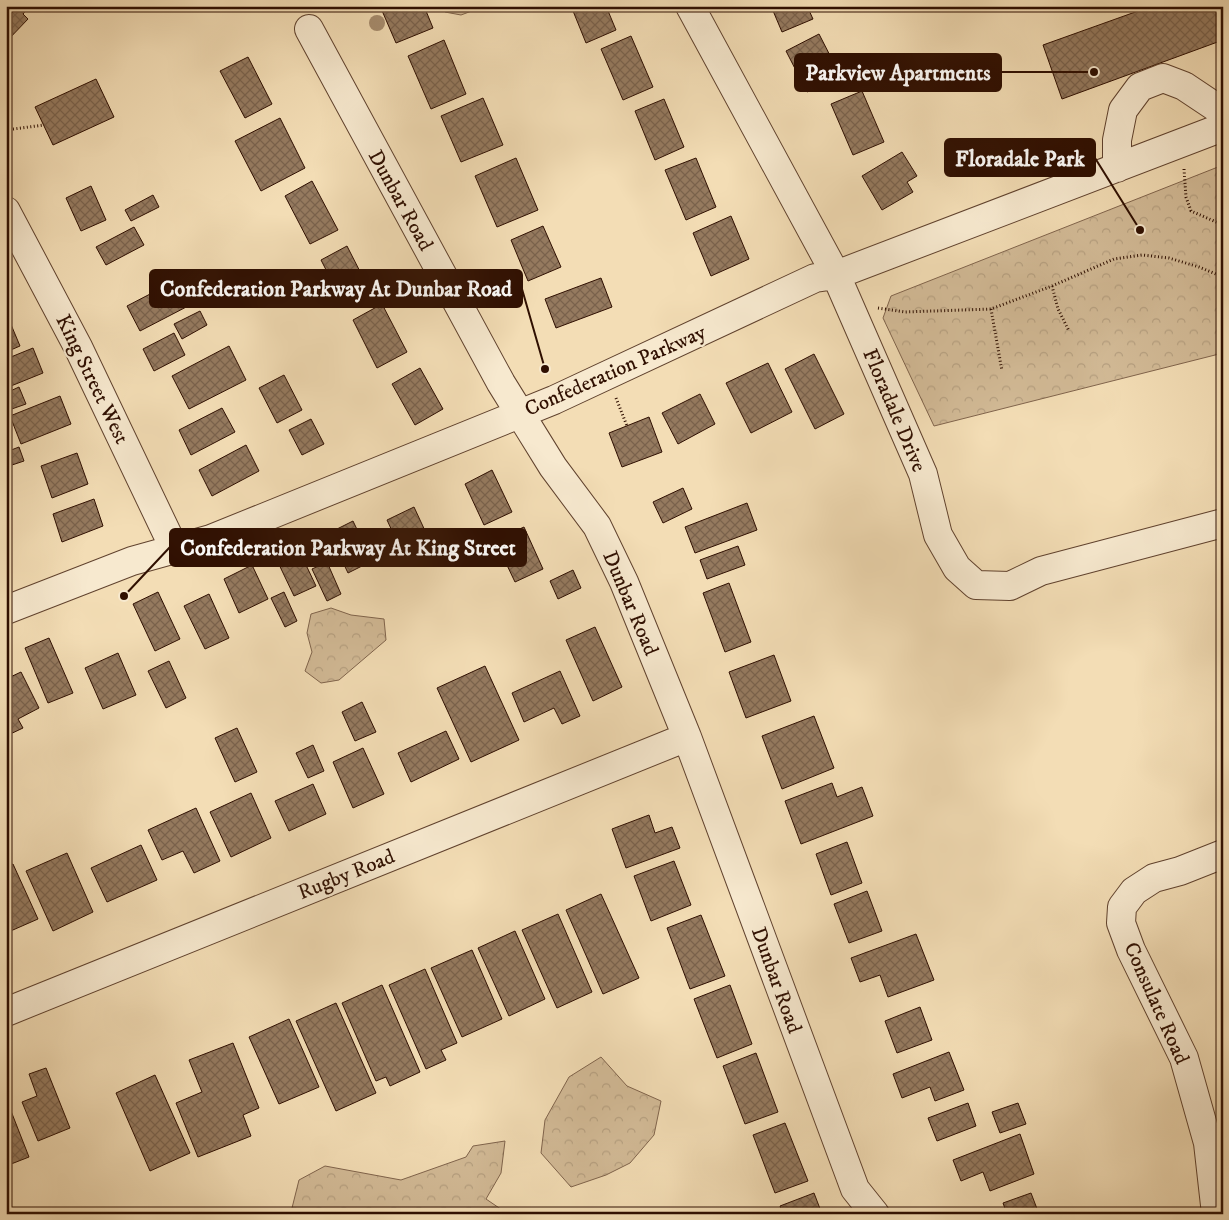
<svg xmlns="http://www.w3.org/2000/svg" width="1229" height="1220" viewBox="0 0 1229 1220" font-family="'IM FELL DW Pica',serif">
<style>
.forest{fill:url(#forest-crowns);stroke:#80644c}
.building{fill:url(#building-cross-hatch);stroke:#2f0f01}
.lines{fill:none;stroke-linecap:round;stroke-linejoin:round}
.minor-casing{stroke:#60422e;stroke-width:30}
.path{stroke:#2f0f01;stroke-width:3;stroke-dasharray:1 2.5;stroke-linecap:butt}
.minor{stroke:#f7e9cf;stroke-width:28}
.tree{fill:#a78d6f}
.labels{text-anchor:middle;stroke-width:4.5;stroke-linejoin:round;paint-order:stroke}
.street-label{font-size:21px;fill:#2f0f01;stroke:#f7e9cf}
.leader{fill:none;stroke:#2f0f01;stroke-width:2}
.callout-dot{fill:#2f0f01;stroke:#f7e9cf;stroke-width:2}
.callout{fill:#2f0f01;stroke:#2f0f01;stroke-width:2}
.callout-label{font-size:22px;text-anchor:middle;font-weight:bold;fill:#fff}
</style>
<defs>
<pattern id="forest-crowns" width="20" height="18" patternUnits="userSpaceOnUse" patternTransform="scale(1.25)"><rect width="20" height="18" fill="#d2ba96"/><path d="M2 6a3 3 0 1 1 6 0M12 15a3 3 0 1 1 6 0" fill="none" stroke="#b59f80"/></pattern>
<pattern id="building-cross-hatch" width="8" height="8" patternUnits="userSpaceOnUse" patternTransform="scale(1.25)"><rect width="8" height="8" fill="#957a5f"/><path d="M0 0l8 8M0 8l8-8" fill="none" stroke="#7a624c"/></pattern>
</defs>
<rect width="100%" height="100%" fill="#f3ddb5"/>
<filter id="stains"><feTurbulence type="fractalNoise" baseFrequency=".004" numOctaves="4"/><feColorMatrix values="0 0 0 0 .2 0 0 0 0 .09 0 0 0 0 .02 0 0 0 .5 -.17"/></filter>
<radialGradient id="worn" r=".72"><stop offset=".6" stop-color="#630" stop-opacity="0"/><stop offset="1" stop-color="#630" stop-opacity=".3"/></radialGradient>
<!-- forest -->
<path class="forest" d="M442 6H485L461 15 445 12Z
M1223 165V353L934 426 883 318 891 296Z
M331 608 351 615 384 619 386 640 339 680 321 683 305 671 312 652 307 633 311 614Z
M601 1057 627 1086 661 1101 654 1135 630 1163 606 1175 571 1187 541 1153 545 1120 569 1077Z
M505 1141 501 1173 486 1199 508 1214H298L292 1208 299 1180 325 1166 401 1180 466 1157 473 1146Z"/>
<!-- building -->
<path class="building" d="M6 6H30L23 14 28 19 6 42Z
M380 6H424L433 28 396 43Z
M571 6H606L616 30 586 43Z
M771 6H807L813 19 782 32Z
M1152 6H1223V40L1062 99 1043 45Z
M819 34 840 75 807 92 786 51Z
M631 36 653 87 623 100 601 49Z
M444 40 466 94 431 109 408 56Z
M248 57 272 104 245 118 220 71Z
M96 79 114 117 53 145 35 107Z
M862 91 884 142 853 155 831 104Z
M483 98 503 145 461 162 441 116Z
M664 99 684 147 655 160 635 111Z
M280 118 305 168 261 191 235 141Z
M902 152 917 176 907 182 913 192 882 210 862 176Z
M516 158 538 210 497 227 475 176Z
M696 158 716 207 686 220 665 170Z
M312 181 338 230 310 244 285 196Z
M91 186 106 220 81 231 66 198Z
M153 195 159 207 131 221 125 210Z
M731 216 749 259 711 276 693 233Z
M543 226 561 267 528 281 511 240Z
M134 227 144 245 106 265 96 247Z
M347 246 371 293 345 307 321 260Z
M601 278 612 307 556 328 545 299Z
M179 279 192 304 140 331 127 306Z
M382 304 407 352 377 368 353 320Z
M200 311 207 325 182 339 174 324Z
M7 315 20 346 6 352V316Z
M174 333 185 355 154 371 143 349Z
M229 346 246 380 189 409 172 376Z
M33 348 43 373 6 388V359Z
M814 354 844 414 815 429 785 369Z
M768 363 792 412 751 433 726 383Z
M420 368 443 409 415 425 392 384Z
M284 375 302 410 277 423 259 388Z
M19 387 26 404 6 411V393Z
M700 394 715 424 678 444 662 413Z
M60 396 71 424 21 444 10 416Z
M222 408 235 432 191 455 179 430Z
M649 417 662 452 622 467 609 433Z
M311 419 324 444 302 455 289 430Z
M246 445 259 471 212 496 199 470Z
M19 447 24 461 6 467V452Z
M77 453 88 484 52 498 41 466Z
M492 470 512 512 484 525 465 484Z
M683 488 692 509 663 523 653 502Z
M94 499 103 526 62 542 53 514Z
M747 503 757 530 695 553 685 527Z
M414 507 427 535 400 548 387 520Z
M353 521 372 561 348 573 329 533Z
M524 527 543 569 515 582 495 540Z
M296 544 316 586 294 596 274 554Z
M738 546 745 565 707 579 700 560Z
M327 562 341 594 327 601 312 569Z
M252 565 268 599 239 613 224 579Z
M573 570 581 588 558 599 550 581Z
M729 583 751 642 725 652 703 593Z
M158 592 180 639 155 651 133 604Z
M284 592 297 621 285 627 271 598Z
M209 594 229 638 205 649 184 606Z
M595 627 622 687 593 701 566 640Z
M49 638 73 693 48 703 25 648Z
M118 653 136 695 103 709 85 668Z
M774 655 791 701 746 718 729 672Z
M169 661 186 698 166 708 148 671Z
M485 666 519 740 471 762 437 688Z
M560 671 580 716 562 724 554 708 524 722 512 693Z
M21 672 39 708 18 719 23 728 6 736V679Z
M362 702 376 732 355 741 342 712Z
M814 716 834 768 782 789 762 736Z
M237 728 257 772 235 782 215 738Z
M446 731 459 759 411 782 398 753Z
M313 745 324 771 308 778 296 753Z
M363 748 384 794 353 808 333 762Z
M832 783 837 797 862 787 873 816 801 844 785 801Z
M313 784 326 814 289 831 275 801Z
M251 793 271 838 231 857 210 812Z
M196 808 220 861 194 873 183 851 162 860 148 830Z
M649 815 655 833 672 827 680 848 626 868 612 829Z
M847 842 862 883 831 895 816 854Z
M141 845 157 880 107 902 91 868Z
M67 853 93 912 53 931 26 871Z
M674 861 691 905 651 921 634 876Z
M13 864 38 919 6 933V867Z
M867 891 882 931 849 943 834 904Z
M601 894 639 978 603 994 566 910Z
M558 914 592 992 557 1008 522 930Z
M701 915 725 976 690 989 667 928Z
M515 931 545 999 509 1016 478 948Z
M916 934 934 980 888 997 880 975 860 982 851 958Z
M472 950 502 1019 462 1037 431 968Z
M425 969 457 1043 441 1050 446 1060 426 1069 389 985Z
M382 985 420 1072 390 1086 386 1077 376 1081 342 1003Z
M730 985 752 1044 717 1058 694 999Z
M336 1003 376 1093 336 1111 296 1021Z
M920 1007 932 1040 897 1053 885 1021Z
M289 1019 319 1087 279 1104 249 1037Z
M233 1043 259 1108 243 1115 251 1136 198 1157 176 1103 202 1092 189 1060Z
M949 1052 964 1090 935 1101 930 1087 902 1098 893 1074Z
M756 1053 778 1112 745 1124 723 1066Z
M46 1068 70 1128 38 1141 22 1102 37 1096 29 1074Z
M155 1075 190 1153 150 1171 116 1093Z
M968 1103 976 1126 937 1141 928 1118Z
M1018 1103 1026 1124 1000 1133 992 1112Z
M11 1111 29 1157 6 1166V1113Z
M785 1123 808 1181 775 1193 753 1135Z
M1020 1134 1034 1174 990 1191 983 1172 961 1181 953 1160Z
M814 1193 822 1214H783L780 1206Z
M1031 1193 1039 1214H1007L1003 1203Z"/>
<g class="lines">
<!-- minor casing -->
<g class="minor-casing">
<path id="minor" d="M690 6 836 275 923 474 938 535 957 568 976 585 1010 586 1041 571 1223 523
M309 29 501 383 553 467 597 526 624 582 687 737 855 1189 875 1214
M1117 168V140L1123 110 1140 87 1163 78 1184 86 1223 112
M6 211 78 347 174 548
M6 610 132 561 211 539 554 400 815 278 836 275 1223 127
M6 1012 687 737
M1216 1214 1208 1143 1184 1058 1131 950 1121 923 1122 907 1134 891 1154 878 1180 871 1223 854"/>
</g>
<!-- path -->
<path class="path" d="M6 130 44 125
M1184 169 1186 197 1191 211 1223 225
M1052 286 1058 309 1069 331
M878 308 905 312 991 309 1052 286 1114 259 1142 255 1169 258 1199 267 1223 277
M991 309 1002 371
M616 398 627 426"/>
<!-- minor -->
<use href="#minor" class="minor"/>
</g>
<!-- trees -->
<circle class="tree" cx="377" cy="23" r="8"/>
<g class="labels">
<!-- street labels -->
<g class="street-label">
<text transform="translate(401 200) rotate(61)" y="7">Dunbar Road</text>
<text transform="translate(615 370) rotate(-24)" y="7">Confederation Parkway</text>
<text transform="translate(93 379) rotate(64)" y="7">King Street West</text>
<text transform="translate(895 410) rotate(67)" y="7">Floradale Drive</text>
<text transform="translate(631 603) rotate(67)" y="7">Dunbar Road</text>
<text transform="translate(346 874) rotate(-22)" y="7">Rugby Road</text>
<text transform="translate(777 980) rotate(70)" y="7">Dunbar Road</text>
<text transform="translate(1157 1003) rotate(66)" y="7">Consulate Road</text>
</g>
</g>
<!-- callouts -->
<path class="leader" d="M1094 72L1001 72M1140 230L1095 158M545 369L522 289M124 596L170 547"/>
<g class="callout-dot">
<circle cx="1094" cy="72" r="5"/>
<circle cx="1140" cy="230" r="5"/>
<circle cx="545" cy="369" r="5"/>
<circle cx="124" cy="596" r="5"/>
</g>
<g class="callout">
<rect x="795" y="54" width="206" height="37" rx="5"/>
<rect x="945" y="139" width="150" height="37" rx="5"/>
<rect x="150" y="270" width="372" height="37" rx="5"/>
<rect x="170" y="529" width="356" height="37" rx="5"/>
</g>
<g class="callout-label">
<text x="898" y="80">Parkview Apartments</text>
<text x="1020" y="166">Floradale Park</text>
<text x="336" y="296">Confederation Parkway At Dunbar Road</text>
<text x="348" y="555">Confederation Parkway At King Street</text>
</g>
<!-- margin -->
<rect width="1229" height="1220" fill="none" stroke="#f3ddb5" stroke-width="25"/>
<rect x="8" y="8" width="1214" height="1205" fill="none" stroke="#2f0f01" stroke-width="2.5"/>
<rect x="12" y="12" width="1204" height="1195" fill="none" stroke="#2f0f01"/>
<rect width="100%" height="100%" filter="url(#stains)"/>
<rect width="100%" height="100%" fill="url(#worn)"/>
</svg>
